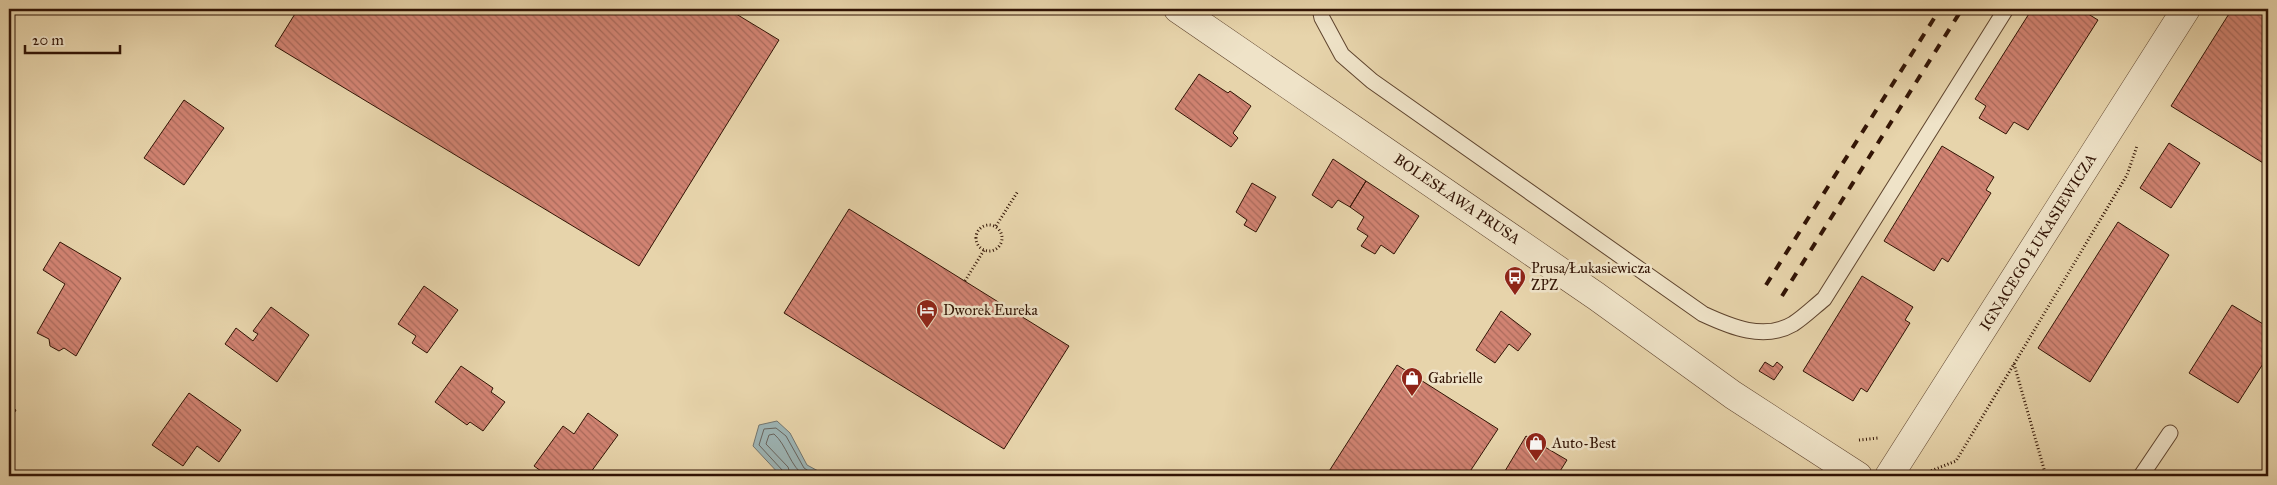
<svg xmlns="http://www.w3.org/2000/svg" width="2277" height="485" viewBox="0 0 2277 485" font-family="'IM FELL Great Primer',serif">
<style>
.water{fill:#9db5b6;stroke:#72756f}
.lines{fill:none;stroke-linecap:round;stroke-linejoin:round}
.shore{stroke:#68645e;stroke-width:1}
.building{fill:url(#building-back-hatch);stroke:#321405}
.service-casing{stroke:#5f442e;stroke-width:17}
.minor-casing{stroke:#5f442e;stroke-width:29}
.path{stroke:#321405;stroke-width:3;stroke-dasharray:1 2.5;stroke-linecap:butt}
.service{stroke:#efe3c8;stroke-width:15}
.minor{stroke:#efe3c8;stroke-width:28}
.rail{stroke:#321405;stroke-width:4;stroke-dasharray:9 9;stroke-linecap:butt}
.labels{text-anchor:middle;stroke-width:5;stroke-linejoin:round;paint-order:stroke}
.street-label{font-size:15px;fill:#321405;stroke:#efe3c8}
.poi-label{font-size:15px;fill:#321405;stroke:#efe3c8;text-anchor:start}
</style>
<defs>
<pattern id="building-back-hatch" width="6" height="6" patternUnits="userSpaceOnUse" patternTransform="scale(1.25)"><rect width="6" height="6" fill="#d18372"/><path d="M-1 5l2 2M0 0l6 6M5-1l2 2" fill="none" stroke="#aa6a5c"/></pattern>
</defs>
<rect width="100%" height="100%" fill="#e7d4ab"/>
<filter id="stains"><feTurbulence type="fractalNoise" baseFrequency=".004" numOctaves="4"/><feColorMatrix values="0 0 0 0 .2 0 0 0 0 .09 0 0 0 0 .02 0 0 0 .5 -.17"/></filter>
<radialGradient id="worn" r=".72"><stop offset=".6" stop-color="#630" stop-opacity="0"/><stop offset="1" stop-color="#630" stop-opacity=".3"/></radialGradient>
<!-- water -->
<path class="water" d="M777 421 790 433 807 465 820 472 822 476H781L753 446 759 425Z"/>
<g class="lines">
<!-- shore -->
<path class="shore" d="M784 476 783 471 759 445 764 429 776 428 786 436 804 468 816 476
M791 476 788 467 766 444 769 435 774 434C787 445 790 467 805 476"/>
</g>
<!-- building -->
<path class="building" d="M298 9H728L779 40 639 266 275 46Z
M2032 9H2087L2085 12 2098 20 2028 130 2014 122 2006 134 1979 118 1986 106 1975 99Z
M2232 9H2268V166L2171 106Z
M1199 74 1228 93 1230 91 1251 106 1233 133 1238 138 1231 147 1175 109Z
M184 100 224 128 184 185 144 158Z
M2169 143 2200 163 2171 208 2140 188Z
M1942 146 1994 177 1986 190 1991 193 1948 262 1942 258 1934 271 1884 241Z
M1333 159 1366 181 1350 207 1338 200 1332 208 1312 195Z
M1366 181 1419 216 1394 254 1381 245 1375 254 1361 246 1368 236 1357 229 1364 217 1350 207Z
M1252 183 1276 197 1256 232 1244 225 1247 220 1236 212Z
M849 209 1069 346 1004 449 784 313Z
M2118 222 2169 255 2090 382 2038 348Z
M60 242 121 278 76 356 64 348 59 351 50 346 49 339 37 333 65 284 43 270Z
M1862 276 1913 307 1905 320 1910 323 1867 392 1861 388 1853 401 1803 371Z
M424 286 458 310 427 353 412 343 416 336 398 324Z
M2232 305 2268 327V356L2238 403 2189 373Z
M271 307 309 335 277 382 225 344 236 328 253 341 258 334 253 331Z
M1501 311 1531 334 1518 351 1509 344 1495 363 1476 350Z
M1765 362 1773 367 1777 362 1783 367 1774 380 1759 371Z
M1397 365 1498 429 1467 476H1326Z
M461 366 493 388 491 392 505 402 483 431 470 422 467 425 435 402Z
M189 393 241 430 219 462 197 446 183 466 152 445Z
M9 406 16 410 9 422Z
M588 413 618 435 588 476H548L534 466 563 426 574 434Z
M1526 436 1567 460 1557 476H1502Z"/>
<g class="lines">
<!-- service casing -->
<g class="service-casing">
<path id="service" d="M1320 9 1322 18 1342 55 1372 81 1703 314C1731 327 1764 341 1793 324 1804 317 1814 307 1824 299L2006 9
M2141 476 2170 433"/>
</g>
<!-- minor casing -->
<g class="minor-casing">
<path id="minor" d="M1178 9 1596 296 1733 395 1858 476
M1889 476 2186 9"/>
</g>
<!-- path -->
<path class="path" d="M976 238a13 13 0 1 1 26 0a13 13 0 1 1-26 0Z
M996 226 1018 191
M965 281 984 250
M2014 364 2046 476
M1859 440 1878 438
M1928 472 1956 461 2127 175 2137 146"/>
<!-- service -->
<use href="#service" class="service"/>
<!-- minor -->
<use href="#minor" class="minor"/>
<!-- rail -->
<path class="rail" d="M1766 285 1940 9
M1782 296 1962 9"/>
</g>
<!-- icons -->
<defs>
<g id="bus-pin" transform="scale(1.125)"><path d="M0 17L-7.5 6A9.5 9.5 0 1 1 7.5 6Z" fill="#8f2418" stroke="#efe3c8"/><path d="M-5-6H5V4H4V6H2V4H-2V6H-4V4H-5ZM-3.5-4V0h7V-4ZM-3.5 1.2v1.5H-2V1.2ZM2 1.2v1.5H3.5V1.2Z" fill="#fff"/></g>
<g id="hotel-pin" transform="scale(1.125)"><path d="M0 17L-7.5 6A9.5 9.5 0 1 1 7.5 6Z" fill="#8f2418" stroke="#efe3c8"/><path d="M-6-4.5h1.5V1H6V5H4.5V3h-9V5H-6ZM-4 0a1.8 1.8 0 1 1 3.6 0ZM.5 0V-2.5h3Q6-2.5 6 0Z" fill="#fff"/></g>
<g id="shop-pin" transform="scale(1.125)"><path d="M0 17L-7.5 6A9.5 9.5 0 1 1 7.5 6Z" fill="#8f2418" stroke="#efe3c8"/><path d="M-5-2.5h2.3a2.7 3.5 0 0 1 5.4 0H5L5.5 6h-11ZM-1.5-2.5h3a1.5 2.3 0 0 0-3 0Z" fill="#fff"/></g>
</defs>
<g fill-rule="evenodd">
<use href="#bus-pin" x="1515" y="277"/>
<use href="#hotel-pin" x="927" y="310"/>
<use href="#shop-pin" x="1412" y="378"/>
<use href="#shop-pin" x="1536" y="443"/>
</g>
<g class="labels">
<!-- street labels -->
<g class="street-label">
<text transform="translate(1457 199) rotate(34)" y="5">BOLESŁAWA PRUSA</text>
<text transform="translate(2038 242) rotate(-58)" y="5">IGNACEGO ŁUKASIEWICZA</text>
</g>
<!-- poi labels -->
<g class="poi-label">
<text x="1531" y="273">Prusa/Łukasiewicza<tspan x="1531" dy="17">ZPZ</tspan></text>
<text x="943" y="315">Dworek Eureka</text>
<text x="1428" y="383">Gabrielle</text>
<text x="1552" y="448">Auto-Best</text>
</g>
</g>
<!-- margin -->
<rect width="2277" height="485" fill="none" stroke="#e7d4ab" stroke-width="30"/>
<rect x="10" y="10" width="2257" height="465" fill="none" stroke="#321405" stroke-width="2.5"/>
<rect x="15" y="15" width="2247" height="455" fill="none" stroke="#321405"/>
<!-- scale -->
<path d="M25 45v8h95v-8" fill="none" stroke="#321405" stroke-width="2.5"/>
<text x="32" y="45" font-size="15" fill="#321405" stroke="#efe3c8" stroke-width="4" paint-order="stroke">20 m</text>
<rect width="100%" height="100%" filter="url(#stains)"/>
<rect width="100%" height="100%" fill="url(#worn)"/>
</svg>
